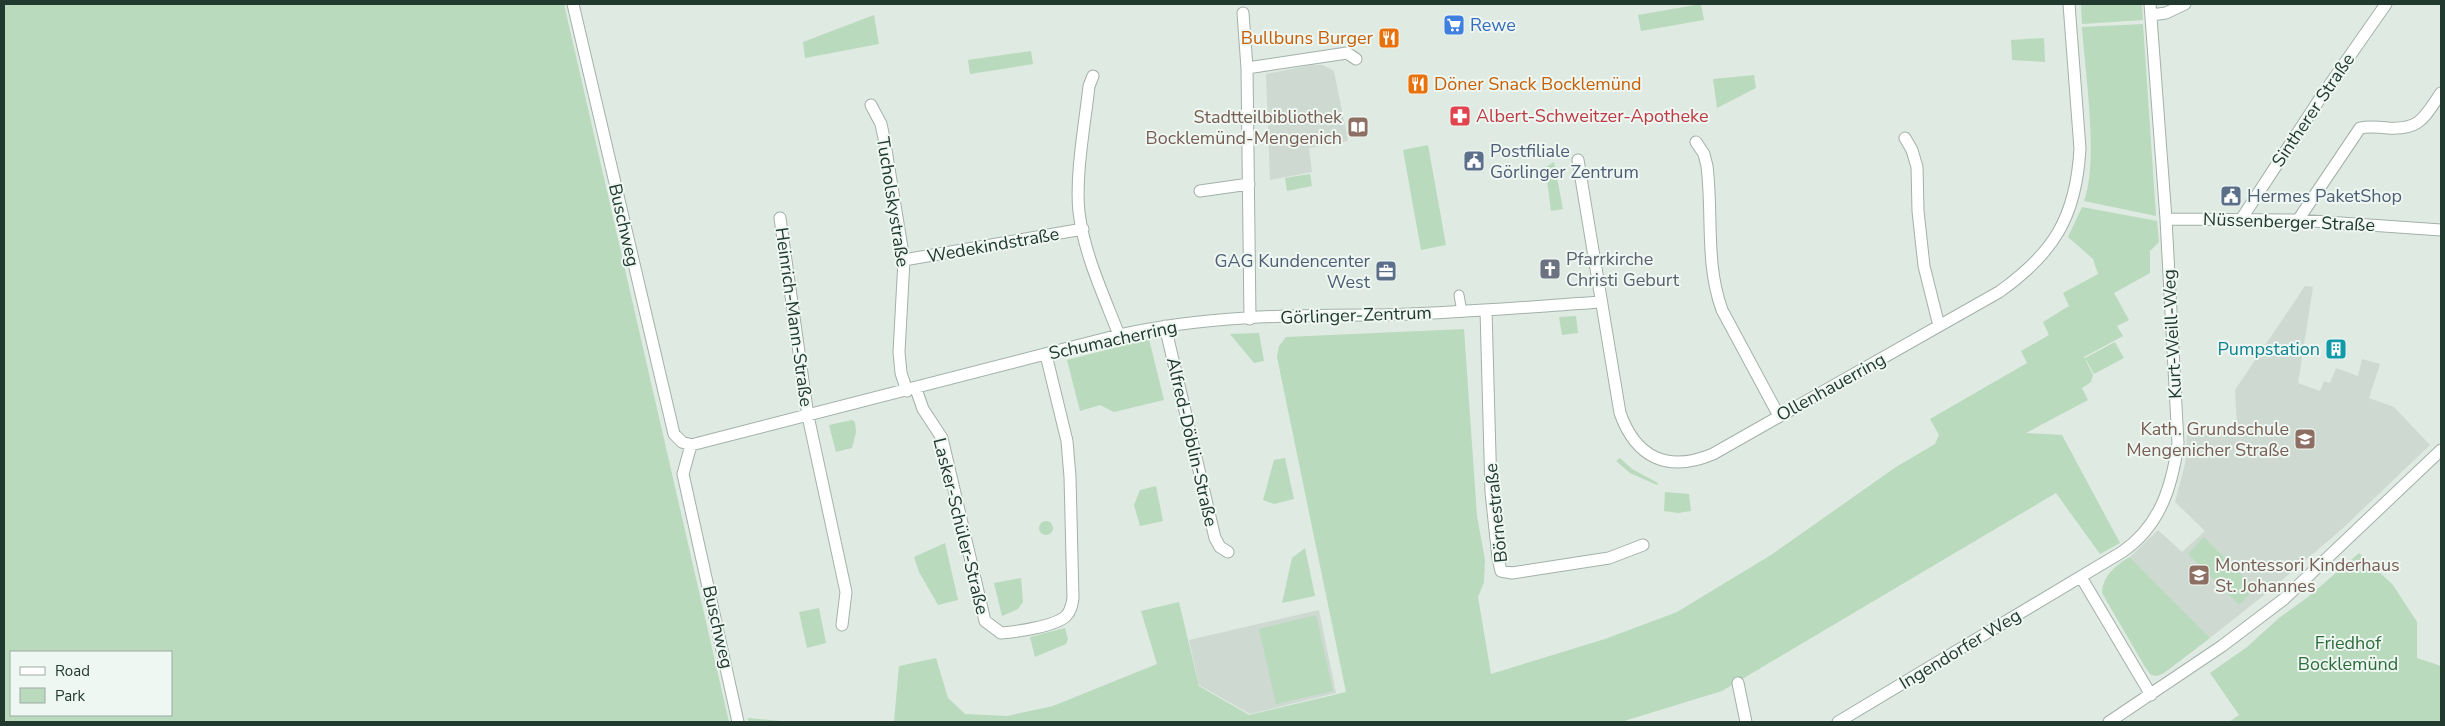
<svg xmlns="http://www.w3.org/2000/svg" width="2445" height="726" viewBox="0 0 2445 726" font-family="'Nunito Sans',sans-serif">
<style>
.built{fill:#ced9d2}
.green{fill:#b9dabc;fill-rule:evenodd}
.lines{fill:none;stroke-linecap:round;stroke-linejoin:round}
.pedestrian-casing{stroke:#a2b1a9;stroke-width:11}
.minor-casing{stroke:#a2b1a9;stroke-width:13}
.pedestrian{stroke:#fff;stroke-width:9}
.minor{stroke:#fff;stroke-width:11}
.labels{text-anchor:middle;stroke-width:4;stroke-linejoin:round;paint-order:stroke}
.shop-label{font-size:18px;fill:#366cbe;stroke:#eff7f2;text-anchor:start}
.food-label{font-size:18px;fill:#c56008;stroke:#eff7f2;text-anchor:end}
.street-label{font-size:18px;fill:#21392f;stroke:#eff7f2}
.health-label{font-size:18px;fill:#be3a42;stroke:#eff7f2;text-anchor:start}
.education-label{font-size:18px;fill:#785e54;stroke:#eff7f2;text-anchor:end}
.service-label{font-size:18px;fill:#4e5e75;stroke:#eff7f2;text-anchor:start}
.worship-label{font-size:18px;fill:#5b616d;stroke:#eff7f2;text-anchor:start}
.culture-label{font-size:18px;fill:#0d838f;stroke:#eff7f2;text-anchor:end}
.park-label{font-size:18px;fill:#2d6d3c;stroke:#eff7f2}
</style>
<rect width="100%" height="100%" fill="#dfeae3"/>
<!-- built -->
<path class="built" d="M1311 65H1323L1334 71 1348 141 1309 148 1312 172 1270 180 1266 74Z
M2305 286 2313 287 2298 383 2320 391 2324 381 2330 383 2336 368 2358 376 2362 359 2380 364 2369 398 2394 407 2430 445 2342 529 2268 592 2210 638 2130 557 2158 530 2182 552 2205 531 2175 502 2185 464 2187 432 2237 428 2235 390Z
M1319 610 1336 693 1250 714 1199 685 1189 640Z"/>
<!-- green -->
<path class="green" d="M4 4H564L729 722H4ZM11 652H171V715H11Z
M1701 4 1704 20 1641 31 1638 15Z
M2081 4H2142L2143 20 2082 24Z
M874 15 879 44 805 58 803 42Z
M2143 24 2156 216 2084 201C2099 160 2085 73 2082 27Z
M2044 38 2045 62 2012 60 2011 40Z
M1031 51 1033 64 970 74 968 60Z
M1754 75 1756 88 1717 108 1713 79Z
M1428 145 1446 245 1421 250 1403 150Z
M1554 162 1563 209 1551 211 1547 180 1538 177 1541 170Z
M1310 174 1312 186 1287 191 1285 178Z
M2082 207 2157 221 2159 242 2150 251V273L2114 293 2129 320 2117 326 2123 336 2084 357 2093 375 2091 382 2082 388 2088 400 2026 433 2062 435 2120 543 2100 554 2056 493 1722 691 1621 722H894L899 666 936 658 948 698 965 714 1007 716 1053 706 1157 664 1141 611 1179 602 1199 686 1249 715 1346 692 1277 357 1279 346 1286 337 1464 329 1477 516 1485 560 1484 582 1478 597 1491 674 1605 639 1677 612 1771 555 1896 467 1935 444 1939 435 1930 419 2027 363 2021 351 2049 335 2043 322 2069 306 2063 293 2098 274 2093 259 2068 237Z
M1576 316 1578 333 1562 335 1559 317Z
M1259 333 1264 361 1254 363 1230 334Z
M1149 339 1164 400 1114 412 1100 405 1080 411 1067 360Z
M2115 342 2124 358 2094 374 2085 358Z
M852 420 855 422 856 432 852 448 836 452 829 425Z
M1285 458 1294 499 1274 504 1263 500 1274 460Z
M1620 458 1632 469 1658 483 1657 485 1630 473 1616 461Z
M1156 486 1163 521 1140 526 1134 505 1140 490Z
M1665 492 1689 494 1691 511 1678 513 1664 511Z
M1039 528a7 7 0 1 1 14 0a7 7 0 1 1-14 0Z
M2204 537 2255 588 2239 605 2188 554Z
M945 543 958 600 938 605 919 572 914 557Z
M1305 548 1315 596 1282 603 1292 558Z
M2359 553 2393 585 2417 622V658L2441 666V722H2229L2239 715 2210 673 2247 647 2279 618 2308 597Z
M2130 557 2210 638 2164 673 2157 676 2151 675 2145 667 2102 593C2103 575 2116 565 2130 557Z
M1021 578 1023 602 1018 609 1002 616 994 583Z
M819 608 826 643 807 648 799 612Z
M1316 615 1333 691 1276 704 1259 629Z
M1065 628 1068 639 1066 644 1035 657 1030 637Z
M748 718 792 722H749Z"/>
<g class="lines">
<!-- pedestrian casing -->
<g class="pedestrian-casing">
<path id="pedestrian" d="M1459 295 1462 312"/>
</g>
<!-- minor casing -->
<g class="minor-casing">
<path id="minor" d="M573 4 674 434 682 442 691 445 1119 335C1202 316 1290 315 1375 315 1450 314 1526 307 1601 302
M1243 13 1247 68 1250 319
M2151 15 2166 13 2185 4
M1247 68 1347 53 1356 59
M1093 76 1089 86C1085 123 1075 176 1079 212 1084 254 1104 296 1119 335
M871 105 881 124 884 138 904 260 899 352 901 373 907 391
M1905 138 1912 150 1917 167 1918 211 1924 266 1939 326
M1696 142 1704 154 1707 166C1713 215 1705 263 1722 310L1779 416
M1578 160 1620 413C1636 458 1668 473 1713 454L1999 292C2054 253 2076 217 2080 149L2069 4
M1200 191 1249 184
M780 218 808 416 846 592 842 625
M2242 218 2319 100 2386 4
M2166 219 2298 220 2441 230
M2298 220 2360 128C2369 126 2379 127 2388 128 2421 130 2424 117 2441 93
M904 260 1083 229
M1486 310 1491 492 1498 558 1501 571 1512 573 1609 558 1643 545
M1165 326 1215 538 1220 547 1228 552
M916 389 923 409 942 438 985 621 1001 633C1016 632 1056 626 1066 616 1071 611 1072 605 1073 598L1070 477 1067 441 1046 355
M691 445 683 474 738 722
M2081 577 2151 695
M1738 683 1746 722
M1838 722 2122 552C2160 526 2172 487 2178 443L2166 219 2150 4
M2109 722 2222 646 2284 599 2441 450"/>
</g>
<!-- pedestrian -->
<use href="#pedestrian" class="pedestrian"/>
<!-- minor -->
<use href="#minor" class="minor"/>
</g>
<!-- icons -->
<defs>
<g id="supermarket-square" transform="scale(1.125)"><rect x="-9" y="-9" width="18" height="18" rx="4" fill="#3f7fe0" stroke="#eff7f2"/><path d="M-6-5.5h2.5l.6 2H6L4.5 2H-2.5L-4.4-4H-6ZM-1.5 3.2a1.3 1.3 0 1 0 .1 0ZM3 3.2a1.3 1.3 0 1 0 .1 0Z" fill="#fff"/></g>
<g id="restaurant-square" transform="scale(1.125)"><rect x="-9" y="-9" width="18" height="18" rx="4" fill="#e8710a" stroke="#eff7f2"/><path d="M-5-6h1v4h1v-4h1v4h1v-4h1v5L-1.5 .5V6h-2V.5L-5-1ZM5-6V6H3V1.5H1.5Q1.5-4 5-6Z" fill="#fff"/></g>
<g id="pharmacy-square" transform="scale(1.125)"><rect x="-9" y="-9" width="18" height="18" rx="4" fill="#e0444e" stroke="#eff7f2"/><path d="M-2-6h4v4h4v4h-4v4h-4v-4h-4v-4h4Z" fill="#fff"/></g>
<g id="library-square" transform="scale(1.125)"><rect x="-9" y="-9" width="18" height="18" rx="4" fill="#8d6e63" stroke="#eff7f2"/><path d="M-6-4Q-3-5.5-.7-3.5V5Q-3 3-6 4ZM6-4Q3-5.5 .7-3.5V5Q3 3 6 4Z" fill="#fff"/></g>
<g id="civic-square" transform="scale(1.125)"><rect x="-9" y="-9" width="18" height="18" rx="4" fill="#5c6f8a" stroke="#eff7f2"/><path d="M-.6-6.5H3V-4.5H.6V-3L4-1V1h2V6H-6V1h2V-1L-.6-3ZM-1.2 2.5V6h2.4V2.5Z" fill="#fff"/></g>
<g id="church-square" transform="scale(1.125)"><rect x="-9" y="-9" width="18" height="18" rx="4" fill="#6b7280" stroke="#eff7f2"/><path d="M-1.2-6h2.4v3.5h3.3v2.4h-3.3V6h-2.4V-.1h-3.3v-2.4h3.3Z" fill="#fff"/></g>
<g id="office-square" transform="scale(1.125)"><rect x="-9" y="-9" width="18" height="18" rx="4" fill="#5c6f8a" stroke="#eff7f2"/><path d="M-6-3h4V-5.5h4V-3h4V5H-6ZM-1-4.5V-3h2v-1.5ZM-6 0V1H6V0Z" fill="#fff"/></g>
<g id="building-square" transform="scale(1.125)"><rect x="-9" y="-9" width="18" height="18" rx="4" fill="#0f9aa8" stroke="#eff7f2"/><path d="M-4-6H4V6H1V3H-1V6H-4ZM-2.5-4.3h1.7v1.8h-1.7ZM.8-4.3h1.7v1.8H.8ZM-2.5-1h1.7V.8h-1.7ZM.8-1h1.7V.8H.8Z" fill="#fff"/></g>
<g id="school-square" transform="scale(1.125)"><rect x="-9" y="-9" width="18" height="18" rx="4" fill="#8d6e63" stroke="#eff7f2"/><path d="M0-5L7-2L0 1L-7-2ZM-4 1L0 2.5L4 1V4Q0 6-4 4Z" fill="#fff"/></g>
</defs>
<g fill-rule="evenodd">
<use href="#supermarket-square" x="1454" y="25"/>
<use href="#restaurant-square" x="1389" y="38"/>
<use href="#restaurant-square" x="1418" y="84"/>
<use href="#pharmacy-square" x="1460" y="116"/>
<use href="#library-square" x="1358" y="127"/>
<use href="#civic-square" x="1474" y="161"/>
<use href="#civic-square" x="2231" y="196"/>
<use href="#church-square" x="1550" y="269"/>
<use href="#office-square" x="1386" y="271"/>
<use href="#building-square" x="2336" y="349"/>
<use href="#school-square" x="2305" y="439"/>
<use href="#school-square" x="2199" y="575"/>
</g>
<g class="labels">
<!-- shop labels -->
<g class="shop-label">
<text x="1470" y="31">Rewe</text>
</g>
<!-- food labels -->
<g class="food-label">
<text x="1373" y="44">Bullbuns Burger</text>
<text x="1434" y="90" text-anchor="start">Döner Snack Bocklemünd</text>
</g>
<!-- street labels -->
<g class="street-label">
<text transform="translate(2313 110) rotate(-56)" y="6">Sintherer Straße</text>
<text transform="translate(893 202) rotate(81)" y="6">Tucholskystraße</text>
<text transform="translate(2289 222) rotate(2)" y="6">Nüssenberger Straße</text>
<text transform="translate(624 225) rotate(77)" y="6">Buschweg</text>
<text transform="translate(993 245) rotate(-10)" y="6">Wedekindstraße</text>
<text transform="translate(1356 315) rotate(-2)" y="6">Görlinger-Zentrum</text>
<text transform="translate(794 317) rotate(82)" y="6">Heinrich-Mann-Straße</text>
<text transform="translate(2172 334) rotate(-93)" y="6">Kurt-Weill-Weg</text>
<text transform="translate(1113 340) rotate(-12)" y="6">Schumacherring</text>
<text transform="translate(1831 387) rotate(-29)" y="6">Ollenhauerring</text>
<text transform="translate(1192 442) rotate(77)" y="6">Alfred-Döblin-Straße</text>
<text transform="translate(1496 513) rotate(-96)" y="6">Börnestraße</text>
<text transform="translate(961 526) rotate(76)" y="6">Lasker-Schüler-Straße</text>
<text transform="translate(718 627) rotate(77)" y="6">Buschweg</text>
<text transform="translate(1960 649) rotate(-31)" y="6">Ingendorfer Weg</text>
</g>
<!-- health labels -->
<g class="health-label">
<text x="1476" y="122">Albert-Schweitzer-Apotheke</text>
</g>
<!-- education labels -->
<g class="education-label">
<text x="1342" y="123">Stadtteilbibliothek<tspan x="1342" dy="21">Bocklemünd-Mengenich</tspan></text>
<text x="2289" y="435">Kath. Grundschule<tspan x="2289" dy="21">Mengenicher Straße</tspan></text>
<text x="2215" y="571" text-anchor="start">Montessori Kinderhaus<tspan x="2215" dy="21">St. Johannes</tspan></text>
</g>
<!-- service labels -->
<g class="service-label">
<text x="1490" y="157">Postfiliale<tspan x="1490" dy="21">Görlinger Zentrum</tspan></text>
<text x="2247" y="202">Hermes PaketShop</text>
<text x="1370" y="267" text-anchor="end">GAG Kundencenter<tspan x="1370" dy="21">West</tspan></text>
</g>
<!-- worship labels -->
<g class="worship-label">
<text x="1566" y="265">Pfarrkirche<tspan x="1566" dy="21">Christi Geburt</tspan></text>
</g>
<!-- culture labels -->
<g class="culture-label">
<text x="2320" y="355">Pumpstation</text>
</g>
<!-- park labels -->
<g class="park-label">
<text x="2348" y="649">Friedhof<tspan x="2348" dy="21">Bocklemünd</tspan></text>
</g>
</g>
<!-- border -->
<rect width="2445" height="726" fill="none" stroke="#21392f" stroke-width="10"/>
<!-- legend -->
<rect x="10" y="651" width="162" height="65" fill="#eff7f2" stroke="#9daba4"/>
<rect x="20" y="667" width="25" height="8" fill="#ffffff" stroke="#9daba4"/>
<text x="55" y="676" font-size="15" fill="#21392f">Road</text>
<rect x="20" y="688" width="25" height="15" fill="#b9dabc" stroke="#9daba4"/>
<text x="55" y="701" font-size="15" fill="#21392f">Park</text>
</svg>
